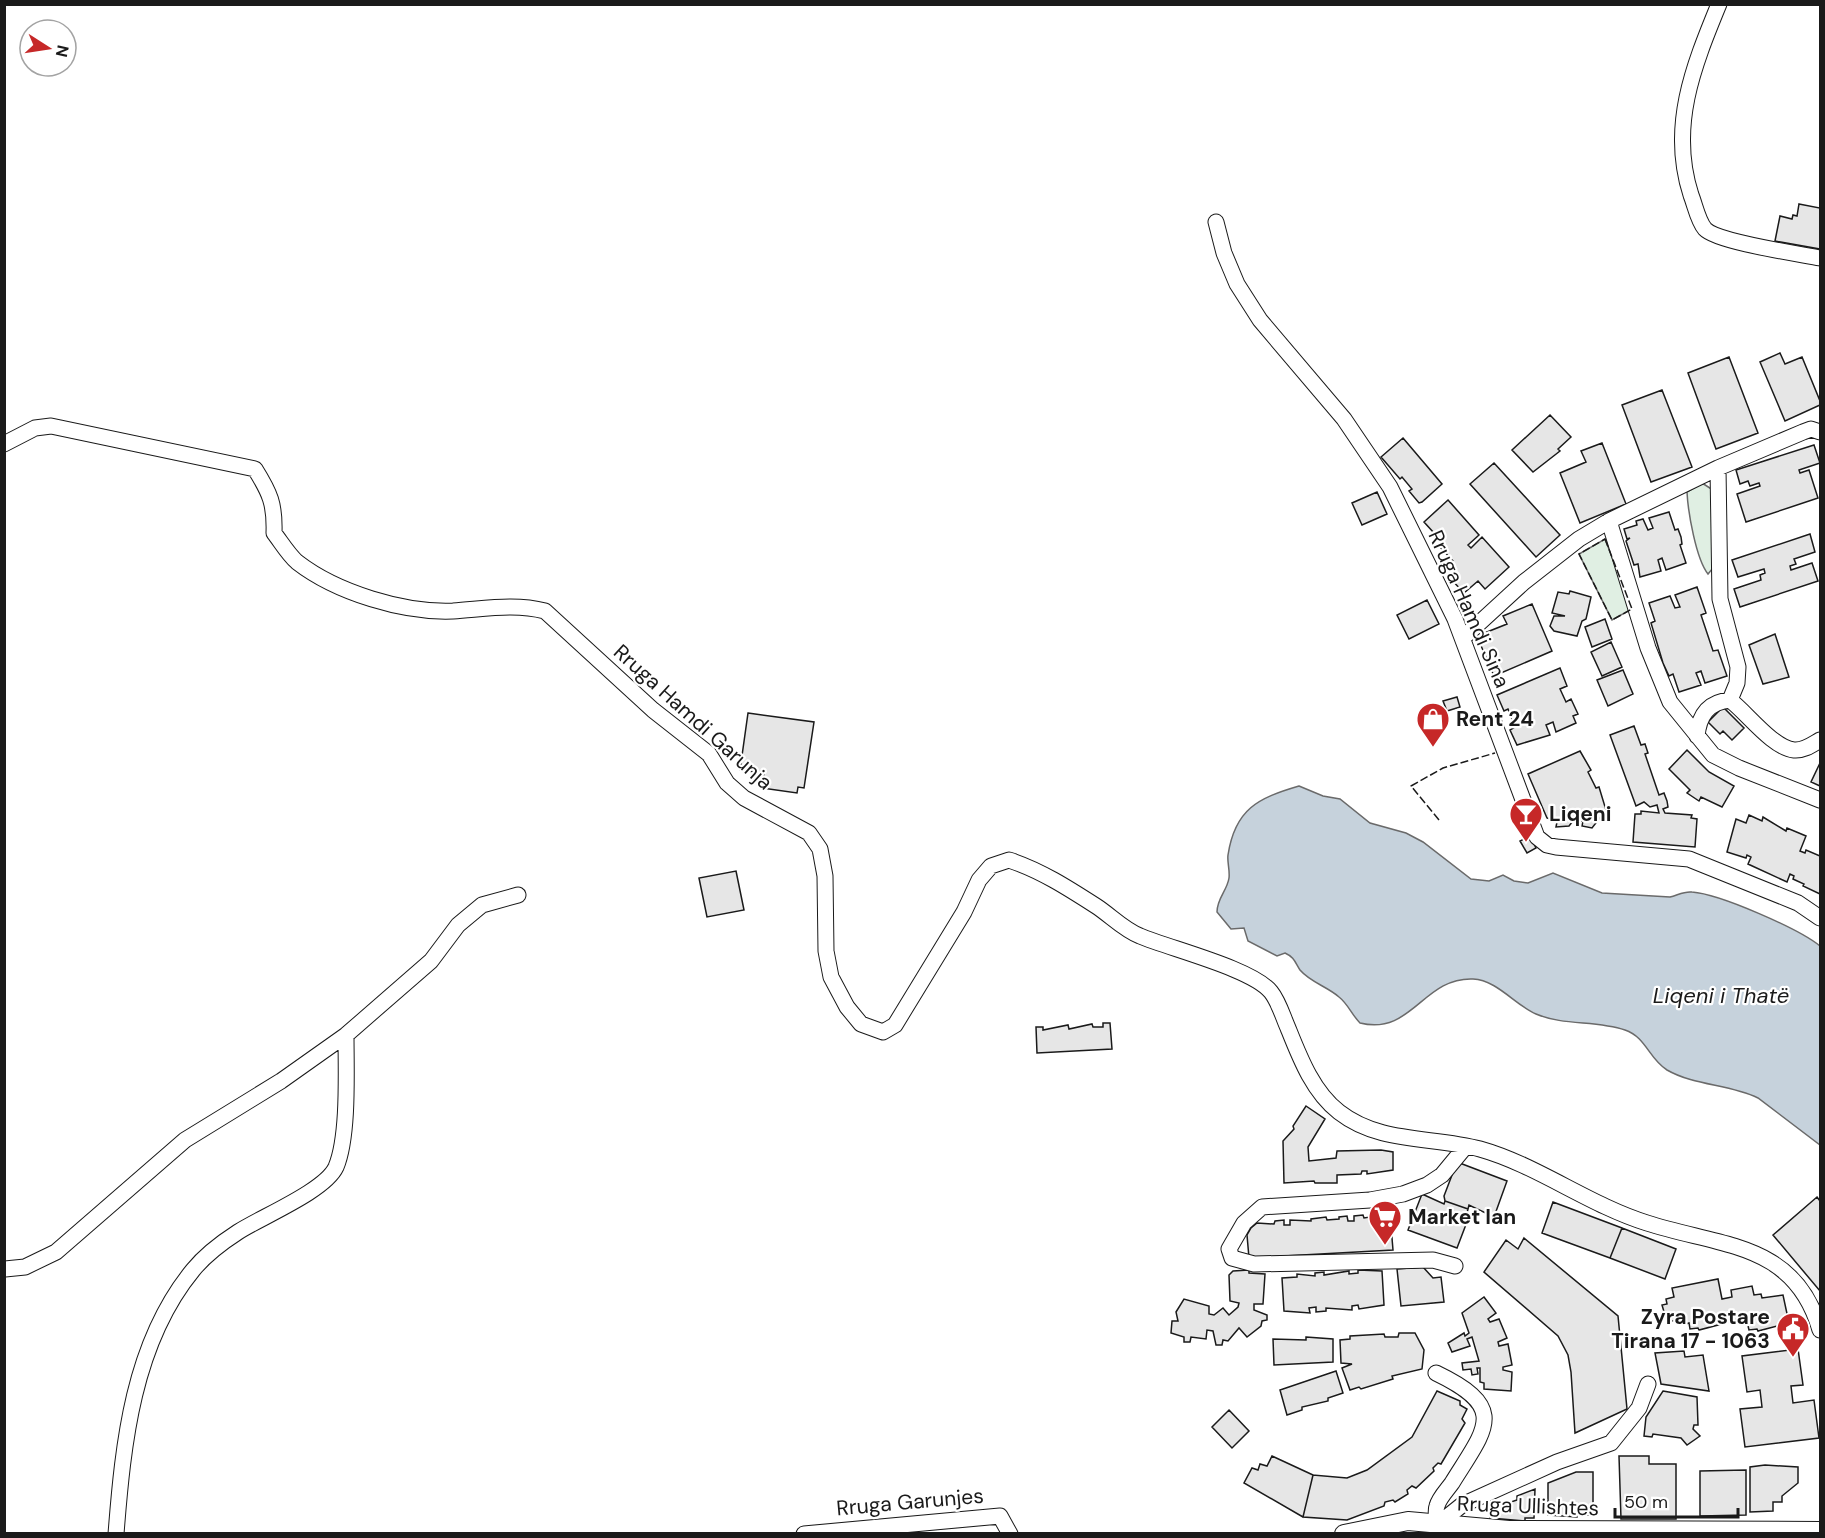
<svg xmlns="http://www.w3.org/2000/svg" width="1825" height="1538" viewBox="0 0 1825 1538" font-family="'DM Sans',sans-serif">
<style>
.green{fill:#e0efe3;stroke:#6a6a6a;stroke-width:1.5}
.water{fill:#c6d2dc;stroke:#6a6a6a;stroke-width:1.5}
.building{fill:#e6e6e6;stroke:#1a1a1a;stroke-width:1.5}
.lines{fill:none;stroke-linecap:round;stroke-linejoin:round}
.minor-casing{stroke:#1a1a1a;stroke-width:17}
.tertiary-casing{stroke:#1a1a1a;stroke-width:20}
.minor{stroke:#fff;stroke-width:15}
.tertiary{stroke:#fff;stroke-width:18}
.fence{stroke:#1a1a1a;stroke-width:1.5;stroke-dasharray:8 3;stroke-linecap:butt}
.labels{text-anchor:middle;stroke-width:4.5;stroke-linejoin:round;paint-order:stroke}
.street-label{font-size:21px;fill:#1a1a1a;stroke:#fff}
.poi-label{font-size:21px;font-weight:bold;fill:#1a1a1a;stroke:#fff;text-anchor:start}
.water-label{font-size:22px;font-style:italic;fill:#1a1a1a;stroke:#fff}
</style>
<rect width="100%" height="100%" fill="#fff"/>
<!-- green -->
<path class="green" d="M1702 483 1713 490V568L1708 574C1696 559 1688 512 1687 492Z
M1605 539 1632 609 1612 620 1579 554Z"/>
<!-- water -->
<path class="water" d="M1299 786 1323 796 1340 799 1370 823 1406 833 1423 842 1471 879 1489 881 1503 875 1514 881 1528 883 1553 873 1602 893 1670 897C1678 895 1684 891 1692 892 1720 894 1799 929 1820 946V1145L1758 1098C1729 1084 1695 1086 1667 1070 1649 1059 1646 1037 1625 1030 1596 1020 1564 1026 1536 1014 1515 1005 1497 980 1473 979 1423 977 1412 1036 1360 1023 1352 1015 1348 1004 1339 997 1328 987 1310 982 1300 970 1295 962 1294 957 1285 953L1277 956 1248 941 1244 928 1231 929 1217 912C1217 898 1227 891 1229 878 1230 870 1227 862 1228 855 1235 809 1258 798 1299 786Z"/>
<!-- building -->
<path class="building" d="M1799 204 1820 208V249L1775 241 1780 216 1792 219 1793 215 1797 216Z
M1780 353 1785 364 1802 357 1820 401V405L1785 421 1760 362Z
M1729 357 1758 433 1716 449 1688 373Z
M1662 390 1692 467 1651 482 1622 405Z
M1550 415 1571 437 1558 449 1560 451 1533 472 1512 450Z
M1403 438 1442 484 1422 502 1419 503 1409 491 1412 489 1402 477 1400 479 1381 457Z
M1602 443 1626 504 1580 523 1560 473 1586 462 1581 451Z
M1814 445 1820 463 1799 470 1800 473 1809 470 1818 498 1746 522 1737 494 1760 486 1759 483 1750 486 1748 481 1740 484 1736 470Z
M1494 463 1560 535 1536 557 1470 484Z
M1377 492 1387 514 1362 525 1352 503Z
M1448 500 1479 535 1468 545 1471 548 1482 537 1509 567 1485 589 1478 581 1464 593 1449 577 1452 574 1446 568 1453 561 1440 547 1444 544 1424 522Z
M1669 512 1675 530 1678 529 1681 537 1682 544 1680 545 1686 563 1666 570 1662 558 1658 560 1661 571 1640 577 1638 564 1634 565 1626 541 1630 538 1627 539 1624 529 1637 525 1636 521 1643 519 1648 530 1653 528 1649 518Z
M1810 534 1815 552 1794 559 1796 564 1790 566 1791 570 1812 563 1818 581 1740 607 1734 589 1761 580 1760 575 1765 573 1764 569 1738 577 1732 560Z
M1697 587 1706 613 1701 615 1713 651 1718 650 1727 676 1705 683 1701 671 1696 673 1701 685 1679 692 1673 674 1669 676 1663 663 1651 623 1655 621 1649 603 1670 596 1675 608 1680 607 1675 595Z
M1570 591 1591 597 1586 619 1582 621 1577 636 1554 631 1550 626 1554 616H1565L1552 613 1558 592 1569 594Z
M1427 600 1439 624 1409 639 1397 615Z
M1532 604 1552 651 1494 676 1479 641 1484 639 1482 634 1507 624 1503 616Z
M1605 619 1612 639 1592 647 1585 627Z
M1775 634 1789 677 1763 684 1749 645Z
M1611 642 1622 667 1602 676 1591 652Z
M1560 668 1567 686 1560 689 1566 702 1571 699 1578 714 1573 716 1576 723 1556 732 1553 722 1546 725 1550 735 1517 745 1510 730 1515 727 1508 709 1504 711 1497 695Z
M1623 670 1633 694 1608 706 1597 680Z
M1457 697 1460 707 1447 711 1443 701Z
M1723 707 1744 728 1732 740 1723 731 1720 734 1708 722Z
M748 713 814 722 804 788 798 787 797 793 762 788 764 773 740 770Z
M1634 726 1641 745 1645 744 1648 753 1645 754 1659 795 1664 793 1667 801 1668 807 1663 809 1665 813 1692 815 1691 818 1697 819 1695 847 1633 842 1635 814H1641V811L1659 813 1657 805 1650 807 1644 802 1636 806 1610 735Z
M1687 750 1709 772 1734 786 1722 807 1701 797 1699 801 1687 793 1690 790 1669 769Z
M1580 751 1591 770 1588 772 1596 788 1599 787 1606 810 1592 828 1582 826 1583 821H1573L1569 826 1556 827 1557 822 1547 818 1528 774Z
M1820 763V786L1811 782Z
M1749 815 1762 821 1763 817 1786 831 1787 828 1806 836 1800 851 1805 853 1806 850 1820 856V894L1803 886 1804 884 1793 879 1794 876 1790 874 1787 882 1748 864 1751 857 1747 855 1746 858 1727 852 1736 819 1746 823Z
M1530 836 1536 848 1527 853 1520 841Z
M736 871 744 910 707 917 699 878Z
M1103 1023H1110L1112 1049 1037 1053 1036 1027H1043V1030L1068 1025 1069 1029 1092 1024 1093 1027H1103Z
M1306 1106 1325 1119 1308 1147 1309 1161 1336 1158 1337 1151 1381 1150 1393 1152V1170L1367 1174V1171H1362L1361 1174 1337 1175V1183H1315L1314 1181 1284 1183 1283 1141 1294 1129 1293 1126Z
M1457 1162 1507 1181 1494 1217 1469 1205 1468 1209 1445 1201 1444 1196Z
M1422 1194 1444 1204 1445 1201 1468 1209 1467 1213 1470 1214 1457 1248 1408 1230Z
M1817 1197 1820 1201V1291L1773 1235Z
M1553 1202 1622 1228 1610 1258 1542 1233Z
M1390 1214 1393 1250 1249 1258 1247 1235 1251 1228 1257 1223 1274 1224 1275 1221 1284 1220V1225H1290V1220L1311 1221V1219L1326 1217 1327 1220 1339 1219V1217L1347 1216 1348 1221H1354V1216L1363 1215 1364 1218Z
M1622 1228 1676 1249 1665 1279 1610 1258Z
M1524 1238 1618 1316 1627 1409 1575 1433 1571 1372 1568 1355 1558 1336 1484 1272 1506 1240 1518 1249Z
M1423 1267 1433 1278 1441 1277 1444 1302 1401 1306 1397 1269Z
M1249 1270V1273L1265 1274 1263 1304H1254V1310L1267 1315V1320L1262 1321 1261 1326 1247 1337 1239 1328 1228 1341 1223 1340 1222 1345H1216L1213 1331 1207 1330 1206 1339 1191 1337 1190 1342H1184V1337L1171 1333 1172 1321H1178L1176 1312 1184 1299 1209 1306V1314L1214 1315 1223 1308 1229 1315 1238 1307 1239 1303 1230 1301 1229 1275 1233 1271Z
M1358 1270 1382 1271 1384 1305 1359 1309 1358 1305 1352 1306V1310L1326 1308V1311L1316 1312V1307L1309 1308 1310 1313 1284 1311 1282 1278 1297 1277V1274L1315 1276V1273L1324 1272V1275L1349 1271V1274L1358 1273Z
M1718 1279 1722 1299 1732 1297 1731 1290 1752 1286 1754 1295 1761 1294 1762 1298 1783 1295 1789 1323 1758 1331 1757 1329 1749 1330 1747 1322 1738 1324 1737 1320 1699 1330 1698 1328 1690 1329 1689 1323 1682 1325V1322L1677 1320 1667 1322 1662 1305 1667 1304 1666 1299 1674 1297 1672 1288Z
M1484 1297 1496 1313 1488 1319 1490 1322 1499 1319 1507 1338 1498 1342 1499 1346 1508 1344 1512 1365 1503 1367V1370L1512 1372 1511 1391 1484 1389V1383L1480 1382V1368H1477L1478 1374 1472 1375 1471 1369 1463 1370 1462 1363 1479 1361 1472 1337 1467 1339 1470 1346 1452 1352 1448 1343 1464 1333 1465 1336 1469 1333 1462 1313Z
M1399 1333H1415L1424 1350 1422 1369 1392 1376 1393 1379 1361 1389 1359 1387 1350 1390 1342 1368 1352 1364 1341 1363 1340 1340 1350 1339V1336L1384 1334 1385 1337H1398Z
M1306 1337 1333 1339V1362L1274 1365 1273 1339 1306 1340Z
M1798 1349 1803 1385 1791 1386 1793 1403 1814 1400 1819 1438 1745 1447 1740 1409 1762 1407 1760 1390 1747 1392 1742 1356Z
M1684 1351 1685 1357 1703 1355 1709 1391 1661 1384 1655 1353Z
M1336 1371 1343 1393 1328 1398V1401L1302 1407V1410L1287 1415 1280 1390Z
M1437 1391 1460 1401V1405L1467 1409 1462 1419 1465 1423 1441 1464 1438 1463 1433 1468 1434 1471 1416 1488 1412 1486 1407 1490 1408 1494 1395 1502 1393 1500 1385 1502 1384 1506 1347 1520 1303 1517 1313 1475 1347 1478 1367 1470 1412 1437Z
M1663 1391 1697 1397 1698 1425H1694L1693 1429 1700 1436 1687 1445 1681 1438 1653 1434 1652 1437 1644 1436 1646 1417Z
M1229 1410 1249 1431 1232 1448 1212 1427Z
M1272 1456 1313 1475 1303 1517 1244 1483 1252 1468 1258 1470 1260 1464 1267 1466Z
M1619 1456H1649V1464H1676V1519H1621Z
M1765 1465 1798 1467V1483L1782 1496V1502H1773V1511L1750 1512V1467Z
M1746 1470V1515L1700 1516V1471Z
M1576 1472H1593V1515H1577V1517L1548 1515V1483Z
M1535 1489 1534 1518H1525V1521L1490 1518V1509L1517 1500V1496Z"/>
<g class="lines">
<!-- minor casing -->
<g class="minor-casing">
<path id="minor" d="M1719 4C1693 67 1669 127 1691 195 1695 205 1698 221 1705 229 1717 242 1800 254 1820 258
M1216 222 1224 253 1237 284 1260 320 1344 419 1390 487 1455 619 1537 837 1547 845 1556 847 1689 859 1798 903 1820 918
M4 444 35 428 51 426 255 469C270 493 275 504 274 533 281 542 288 554 297 562 337 593 404 613 453 611 484 609 515 603 545 611L653 710 709 754 727 783 744 798 809 833 820 849 825 876 826 951 831 977 847 1007 861 1024 883 1032 895 1025 964 912 979 880 991 866 1009 860C1040 870 1068 888 1096 906 1110 915 1124 930 1140 936 1171 949 1253 969 1271 992 1279 1002 1283 1017 1288 1028 1300 1058 1313 1092 1339 1112 1380 1144 1432 1136 1480 1149 1537 1165 1589 1205 1647 1223 1721 1247 1795 1242 1820 1330
M1718 468 1720 599 1738 667 1737 683 1730 700
M1609 521 1648 648 1670 702 1713 755 1739 768 1820 800
M1463 638 1524 582 1579 539 1609 521 1718 468 1803 432 1811 429 1820 432
M1697 736C1699 716 1708 702 1730 700 1747 713 1773 748 1794 750 1804 751 1813 744 1820 740
M1455 1266 1433 1260 1254 1264 1232 1258 1229 1249 1244 1223 1262 1207 1370 1200 1403 1194 1427 1185 1442 1175 1466 1146
M5 1269 25 1267 56 1252 185 1140 281 1081 346 1035 431 961 458 925 482 905 518 895
M1436 1373C1509 1408 1486 1428 1452 1483 1447 1490 1439 1498 1437 1506 1435 1511 1437 1519 1437 1525
M1437 1525 1462 1505 1557 1462 1611 1443 1639 1408 1648 1384
M116 1534C123 1443 133 1343 193 1270 206 1254 221 1243 238 1232 261 1217 325 1191 336 1167 349 1136 346 1070 346 1035
M804 1534 1000 1516 1010 1534"/>
</g>
<!-- tertiary casing -->
<g class="tertiary-casing">
<path id="tertiary" d="M1344 1534 1408 1521 1509 1530 1820 1531"/>
</g>
<!-- minor -->
<use href="#minor" class="minor"/>
<!-- tertiary -->
<use href="#tertiary" class="tertiary"/>
<!-- fence -->
<path class="fence" d="M1605 539 1632 609 1612 620 1579 554Z
M1439 820 1411 786 1443 768 1495 753"/>
</g>
<!-- icons -->
<defs>
<g id="shop-pin" transform="scale(1.725)"><path d="M0 17L-7.5 6A9.5 9.5 0 1 1 7.5 6Z" fill="#c62828" stroke="#fff"/><path d="M-5-2.5h2.3a2.7 3.5 0 0 1 5.4 0H5L5.5 6h-11ZM-1.5-2.5h3a1.5 2.3 0 0 0-3 0Z" fill="#fff"/></g>
<g id="bar-pin" transform="scale(1.725)"><path d="M0 17L-7.5 6A9.5 9.5 0 1 1 7.5 6Z" fill="#c62828" stroke="#fff"/><path d="M-6-5H6L.8 .8V4.5H3.5V6h-7V4.5H-.8V.8Z" fill="#fff"/></g>
<g id="supermarket-pin" transform="scale(1.725)"><path d="M0 17L-7.5 6A9.5 9.5 0 1 1 7.5 6Z" fill="#c62828" stroke="#fff"/><path d="M-6-5.5h2.5l.6 2H6L4.5 2H-2.5L-4.4-4H-6ZM-1.5 3.2a1.3 1.3 0 1 0 .1 0ZM3 3.2a1.3 1.3 0 1 0 .1 0Z" fill="#fff"/></g>
<g id="civic-pin" transform="scale(1.725)"><path d="M0 17L-7.5 6A9.5 9.5 0 1 1 7.5 6Z" fill="#c62828" stroke="#fff"/><path d="M-.6-6.5H3V-4.5H.6V-3L4-1V1h2V6H-6V1h2V-1L-.6-3ZM-1.2 2.5V6h2.4V2.5Z" fill="#fff"/></g>
</defs>
<g fill-rule="evenodd">
<use href="#shop-pin" x="1433" y="719"/>
<use href="#bar-pin" x="1526" y="814"/>
<use href="#supermarket-pin" x="1385" y="1217"/>
<use href="#civic-pin" x="1793" y="1329"/>
</g>
<g class="labels">
<!-- street labels -->
<g class="street-label">
<text transform="translate(1469 609) rotate(66)" y="7">Rruga Hamdi Sina</text>
<text transform="translate(693 717) rotate(42)" y="7">Rruga Hamdi Garunja</text>
<text transform="translate(910 1502) rotate(-5)" y="7">Rruga Garunjes</text>
<text transform="translate(1528 1506) rotate(2)" y="7">Rruga Ullishtes</text>
</g>
<!-- poi labels -->
<g class="poi-label">
<text x="1456" y="726">Rent 24</text>
<text x="1549" y="821">Liqeni</text>
<text x="1408" y="1224">Market Ian</text>
<text x="1770" y="1324" text-anchor="end">Zyra Postare<tspan x="1770" dy="24">Tirana 17 - 1063</tspan></text>
</g>
<!-- water labels -->
<g class="water-label">
<text x="1721" y="1003">Liqeni i Thatë</text>
</g>
</g>
<!-- border -->
<rect width="1825" height="1538" fill="none" stroke="#1a1a1a" stroke-width="12"/>
<!-- north arrow -->
<g transform="translate(48 48) rotate(102)"><circle r="28" fill="#ffffff" stroke="#a3a3a3" stroke-width="1.5"/>
<path d="M0-4.5L10 22L0 15L-10 22Z" fill="#c62828"/>
<text y="-9" font-size="16" font-weight="bold" text-anchor="middle" fill="#1a1a1a">N</text>
</g>
<!-- scale -->
<path d="M1615 1508v9h123v-9" fill="none" stroke="#1a1a1a" stroke-width="3"/>
<text x="1624" y="1508" font-size="18" fill="#1a1a1a" stroke="#ffffff" stroke-width="4.5" paint-order="stroke">50 m</text>
</svg>
